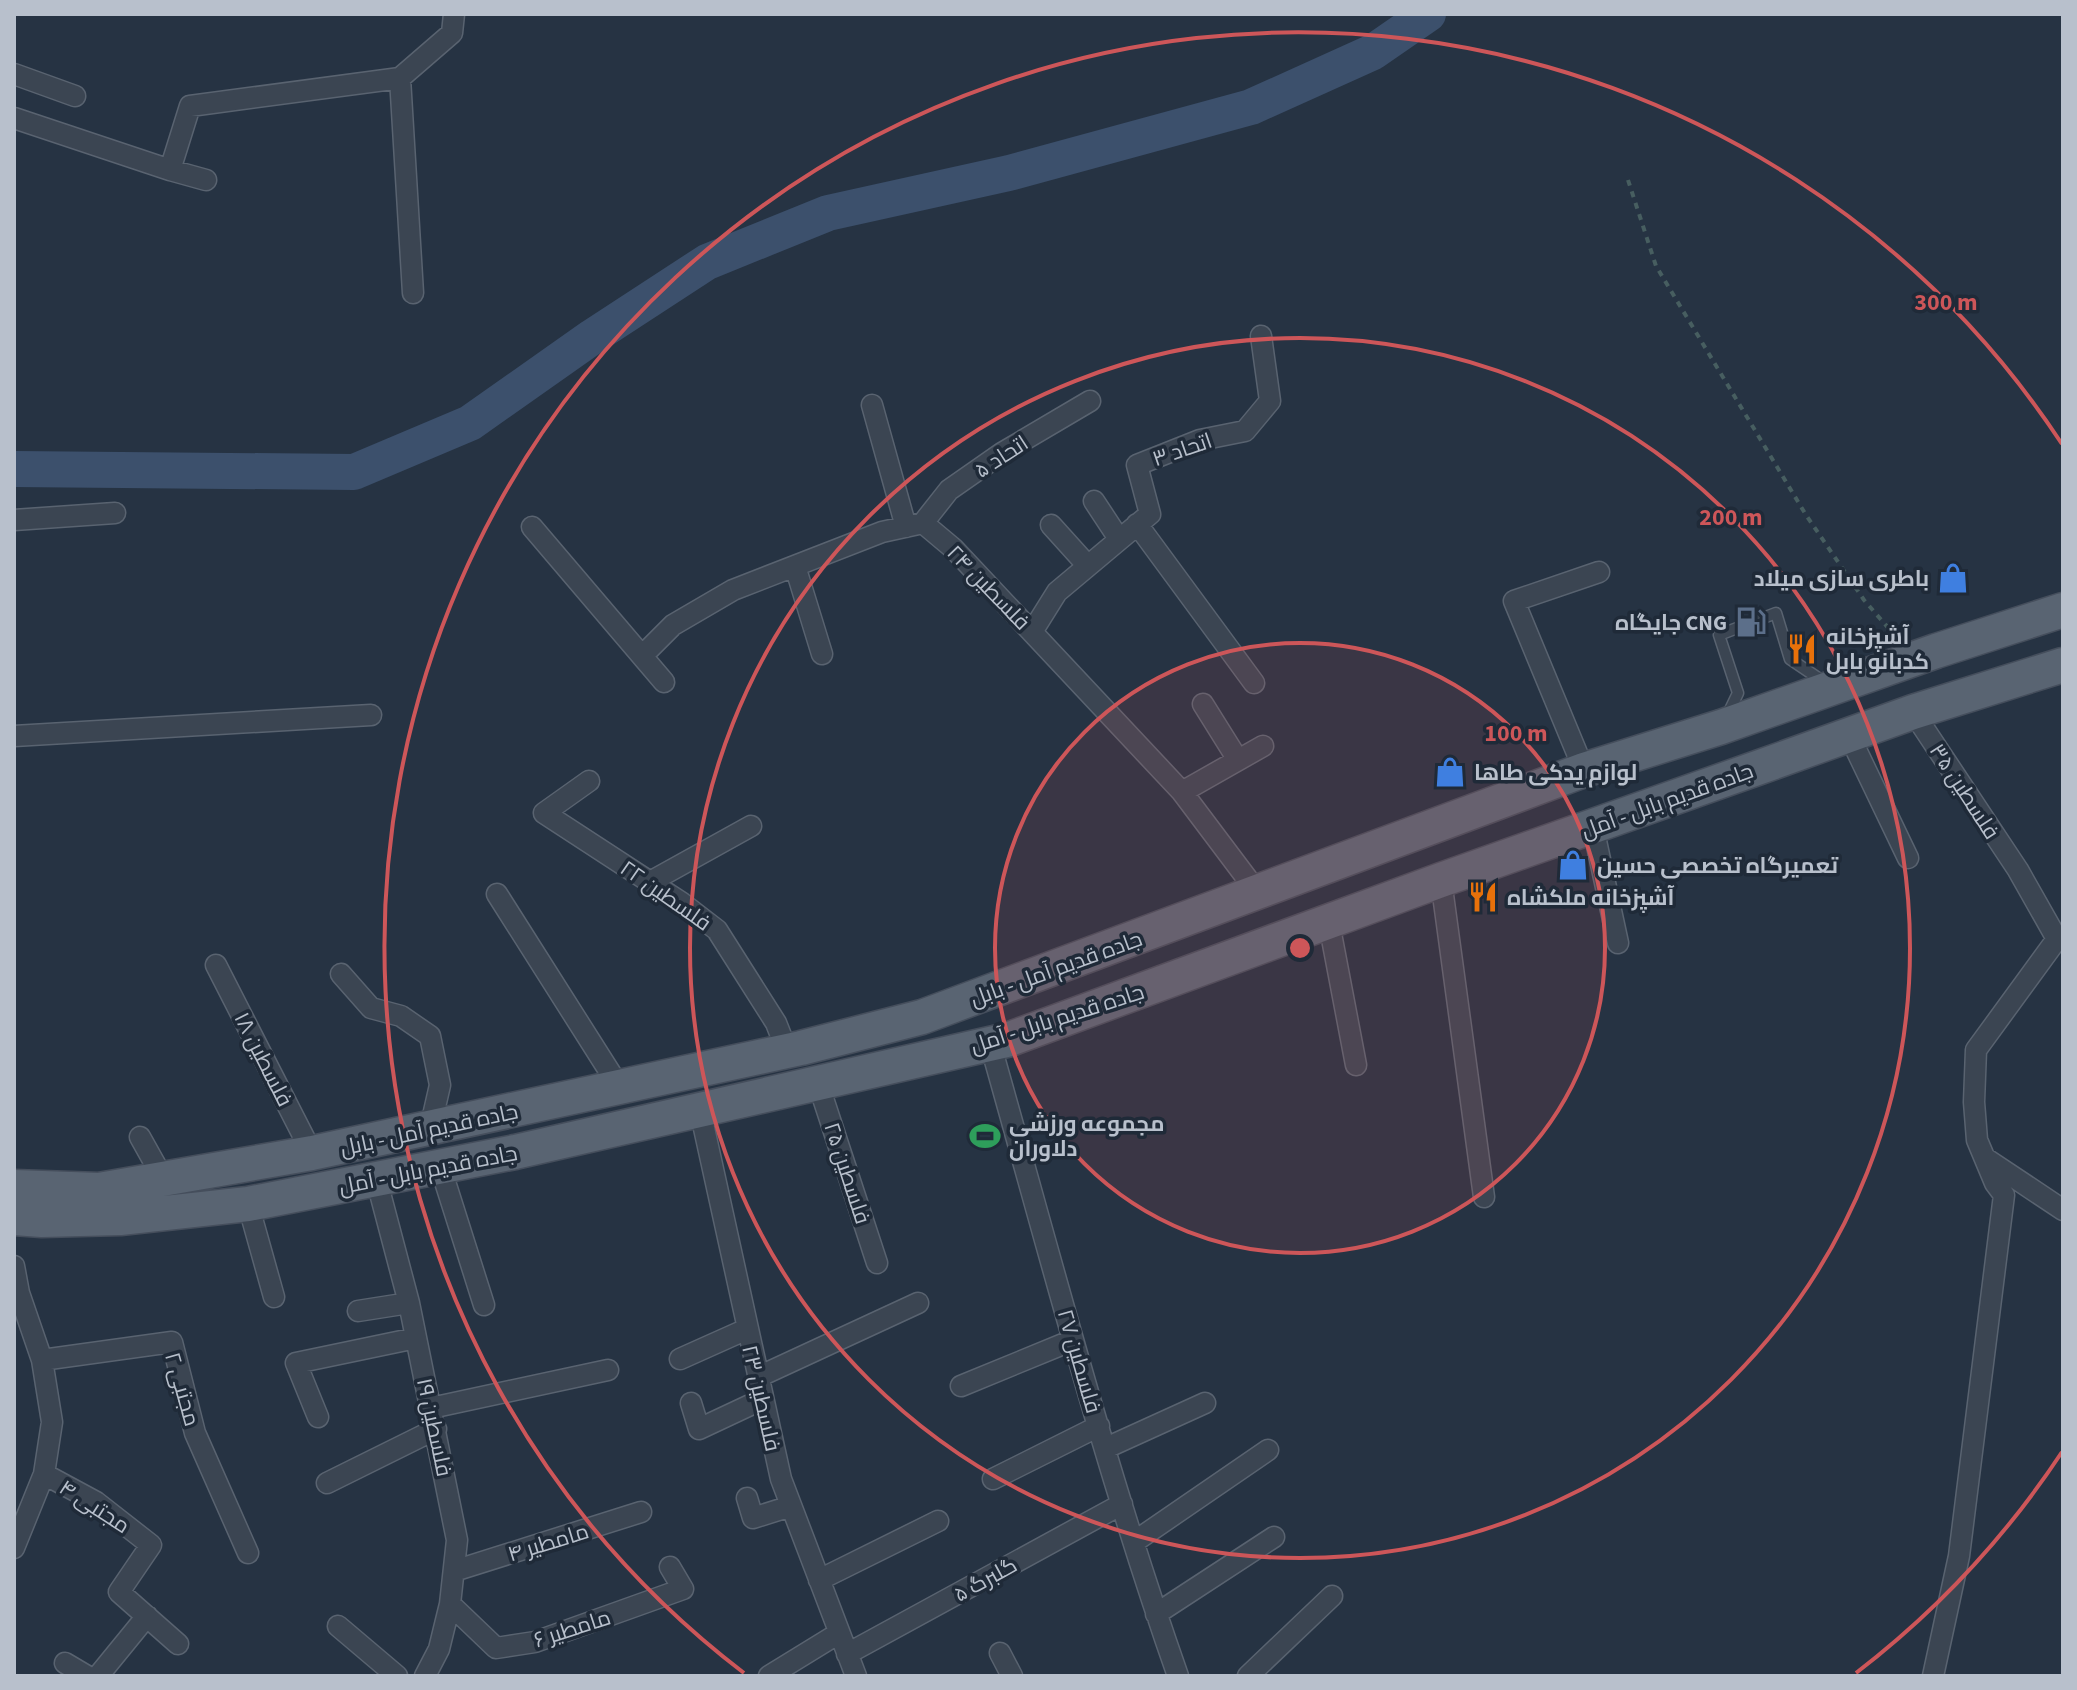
<svg xmlns="http://www.w3.org/2000/svg" width="2077" height="1690" viewBox="0 0 2077 1690" font-family="'Source Sans 3',Cairo,sans-serif">
<style>
.lines{fill:none;stroke-linecap:round;stroke-linejoin:round}
.river{stroke:#3c506c;stroke-width:36}
.service-casing{stroke:#596370;stroke-width:13}
.minor-casing{stroke:#596370;stroke-width:23}
.primary-casing{stroke:#454e5c;stroke-width:37}
.path{stroke:#475e60;stroke-width:4;stroke-dasharray:6 6;stroke-linecap:butt}
.service{stroke:#3b4552;stroke-width:10}
.minor{stroke:#3b4552;stroke-width:20}
.primary{stroke:#596472;stroke-width:34}
.ring{fill:none;stroke:#cd5659;stroke-width:4}
.labels{text-anchor:middle;stroke-width:7;stroke-linejoin:round;paint-order:stroke}
.street-label{font-size:22px;fill:#b8c0cc;stroke:#1f2a38}
.poi-label{font-size:22px;font-weight:bold;fill:#b8c0cc;stroke:#1f2a38;text-anchor:start}
.centre{fill:#cd5659;stroke:#1f2a38;stroke-width:4}
.ring-label{font-size:24px;text-anchor:middle;font-weight:bold;fill:#cd5659;stroke:#1f2a38;stroke-width:7;stroke-linejoin:round;paint-order:stroke}
</style>
<rect width="100%" height="100%" fill="#263343"/>
<g class="lines">
<!-- river -->
<path class="river" d="M14 469 354 472 470 423 592 337 707 262 828 213 1009 173 1251 107 1373 52 1428 14"/>
<!-- service casing -->
<g class="service-casing">
<path id="service" d="M1727 716 1738 693 1719 635 1776 613 1790 659 1824 682"/>
</g>
<!-- minor casing -->
<g class="minor-casing">
<path id="minor" d="M14 74 75 96
M14 118 170 170 190 106 400 78
M170 170 206 180
M413 293 400 78 452 33 454 14
M872 405 906 527
M1094 501 1119 539
M14 520 115 513
M923 523 949 490 1002 453 1090 401
M1137 524 1254 683
M1051 525 1088 566
M532 527 664 682
M795 566 822 654
M1032 632 1057 592 1150 514 1137 465 1200 440 1245 431 1270 401 1261 336
M642 656 673 625 733 590 882 532 923 523 954 549 1182 792 1258 893
M1203 704 1238 760
M1913 712 2018 870 2057 939 1976 1050 1974 1102 1977 1140 1995 1183 2004 1195 1959 1556 1933 1676
M1849 735 1908 858
M14 736 371 715
M1584 770 1514 601 1599 572
M589 781 544 813 682 903 717 930 776 1023 787 1051
M1182 792 1263 746
M1593 827 1618 943
M1441 880 1484 1197
M650 882 751 826
M497 894 620 1088
M1329 923 1356 1065
M216 965 312 1153
M341 974 371 1008 401 1016 430 1036 440 1085 430 1129
M990 1043C1050 1255 1105 1469 1178 1676
M818 1083 877 1263
M700 1110 781 1479 856 1676
M140 1137 164 1180
M1985 1158 2063 1210
M440 1166 484 1305
M376 1178 409 1303 457 1540 450 1604 439 1649 425 1676
M248 1204 274 1297
M14 1266 19 1293 42 1360 52 1422 44 1474 14 1548
M358 1311 409 1303
M680 1359 747 1329
M42 1360 172 1342 195 1433 248 1553
M758 1377 918 1303
M961 1386 1073 1340
M691 1403 699 1429 763 1399
M431 1408 608 1370
M318 1417 296 1363 416 1338
M1106 1448 1205 1403
M44 1474 96 1502 151 1545 119 1592 178 1644
M993 1479 1099 1426
M327 1483 436 1429
M747 1498 753 1518 791 1506
M1134 1542 1268 1450
M454 1571 641 1512
M819 1580 938 1521
M450 1604 496 1648 535 1642 683 1589 670 1567
M1156 1614 1274 1537
M338 1626 397 1676
M1000 1653 1012 1676
M847 1654 1122 1504
M65 1663 87 1676
M98 1676 147 1616
M769 1676 839 1633
M1248 1676 1332 1596"/>
</g>
<!-- primary casing -->
<g class="primary-casing">
<path id="primary" d="M14 1187 99 1190 312 1153 801 1048 922 1017 1584 770 1721 727 1936 651 2063 610
M14 1218 42 1220 120 1218 248 1204 515 1152 1007 1040 1441 880 1760 767 1913 712 2063 665"/>
</g>
<!-- path -->
<path class="path" d="M1628 180 1656 266 1806 515 1864 600 1897 638"/>
<!-- service -->
<use href="#service" class="service"/>
<!-- minor -->
<use href="#minor" class="minor"/>
<!-- primary -->
<use href="#primary" class="primary"/>
</g>
<!-- distance rings -->
<circle cx="1300" cy="948" r="305" fill="#cd5659" fill-opacity=".12"/>
<g class="ring">
<circle cx="1300" cy="948" r="305"/>
<circle cx="1300" cy="948" r="610"/>
<path d="M2062 1452A914 914 0 0 1 1856 1673M744 1673A914 914 0 1 1 2062 444"/>
</g>
<!-- icons -->
<defs>
<g id="shop-bare" transform="scale(2.4)"><path d="M-5-2.5h2.3a2.7 3.5 0 0 1 5.4 0H5L5.5 6h-11ZM-1.5-2.5h3a1.5 2.3 0 0 0-3 0Z" fill="#3f7fe0" stroke="#1f2a38" stroke-width="2.5" paint-order="stroke"/></g>
<g id="fuel-bare" transform="scale(2.4)"><path d="M-5.5-6h7V0h2V4h1.3V-2.5L3-4.5l.8-.8L6-3V5H2.5V1h-1V6h-7ZM-4.2-4.7v3.2H.2V-4.7Z" fill="#5c6f8a" stroke="#1f2a38" stroke-width="2.5" paint-order="stroke"/></g>
<g id="restaurant-bare" transform="scale(2.4)"><path d="M-5-6h1v4h1v-4h1v4h1v-4h1v5L-1.5 .5V6h-2V.5L-5-1ZM5-6V6H3V1.5H1.5Q1.5-4 5-6Z" fill="#e8710a" stroke="#1f2a38" stroke-width="2.5" paint-order="stroke"/></g>
<g id="stadium-bare" transform="scale(2.4)"><path d="M0-5a6.5 5 0 1 0 0 10a6.5 5 0 1 0 0-10ZM-3.5-1.8h7v3.6h-7Z" fill="#2e9e5b" stroke="#1f2a38" stroke-width="2.5" paint-order="stroke"/></g>
</defs>
<g fill-rule="evenodd">
<use href="#shop-bare" x="1953" y="578"/>
<use href="#fuel-bare" x="1751" y="622"/>
<use href="#restaurant-bare" x="1802" y="649"/>
<use href="#shop-bare" x="1450" y="772"/>
<use href="#shop-bare" x="1573" y="865"/>
<use href="#restaurant-bare" x="1483" y="897"/>
<use href="#stadium-bare" x="985" y="1136"/>
</g>
<g class="labels">
<!-- street labels -->
<g class="street-label">
<text transform="translate(1182 449) rotate(-19)" y="8">اتحاد ۳</text>
<text transform="translate(1001 456) rotate(-33)" y="8">اتحاد ۵</text>
<text transform="translate(989 587) rotate(46)" y="8">فلسطین ۲۴</text>
<text transform="translate(1965 791) rotate(57)" y="8">فلسطین ۳۵</text>
<text transform="translate(1667 800) rotate(-20)" y="8">جاده قدیم بابل - آمل</text>
<text transform="translate(666 895) rotate(35)" y="8">فلسطین ۲۲</text>
<text transform="translate(1056 968) rotate(-20)" y="8">جاده قدیم آمل - بابل</text>
<text transform="translate(1057 1018) rotate(-18)" y="8">جاده قدیم بابل - آمل</text>
<text transform="translate(264 1059) rotate(63)" y="8">فلسطین ۱۸</text>
<text transform="translate(429 1129) rotate(-12)" y="8">جاده قدیم آمل - بابل</text>
<text transform="translate(428 1169) rotate(-11)" y="8">جاده قدیم بابل - آمل</text>
<text transform="translate(848 1173) rotate(72)" y="8">فلسطین ۲۵</text>
<text transform="translate(1080 1361) rotate(74)" y="8">فلسطین ۲۷</text>
<text transform="translate(183 1389) rotate(74)" y="8">مجتبی ۲</text>
<text transform="translate(762 1398) rotate(77)" y="8">فلسطین ۲۳</text>
<text transform="translate(435 1427) rotate(78)" y="8">فلسطین ۱۹</text>
<text transform="translate(95 1506) rotate(33)" y="8">مجتبی ۴</text>
<text transform="translate(548 1542) rotate(-17)" y="8">مامطیر ۴</text>
<text transform="translate(985 1579) rotate(-29)" y="8">گلبرگ ۵</text>
<text transform="translate(572 1628) rotate(-18)" y="8">مامطیر ۶</text>
</g>
<!-- poi labels -->
<g class="poi-label">
<text x="1929" y="586" text-anchor="end">باطری سازی میلاد</text>
<text x="1727" y="630" text-anchor="end">جایگاه CNG</text>
<text x="1826" y="644">آشپزخانه<tspan x="1826" dy="25">کدبانو بابل</tspan></text>
<text x="1474" y="780">لوازم یدکی طاها</text>
<text x="1597" y="873">تعمیرگاه تخصصی حسین</text>
<text x="1507" y="905">آشپزخانه ملکشاه</text>
<text x="1009" y="1131">مجموعه ورزشی<tspan x="1009" dy="25">دلاوران</tspan></text>
</g>
</g>
<circle cx="1300" cy="948" r="12" class="centre"/>
<g class="ring-label">
<text x="1946" y="310">300 m</text>
<text x="1731" y="525">200 m</text>
<text x="1516" y="741">100 m</text>
</g>
<!-- border -->
<rect width="2077" height="1690" fill="none" stroke="#b8c0cc" stroke-width="32"/>
</svg>
